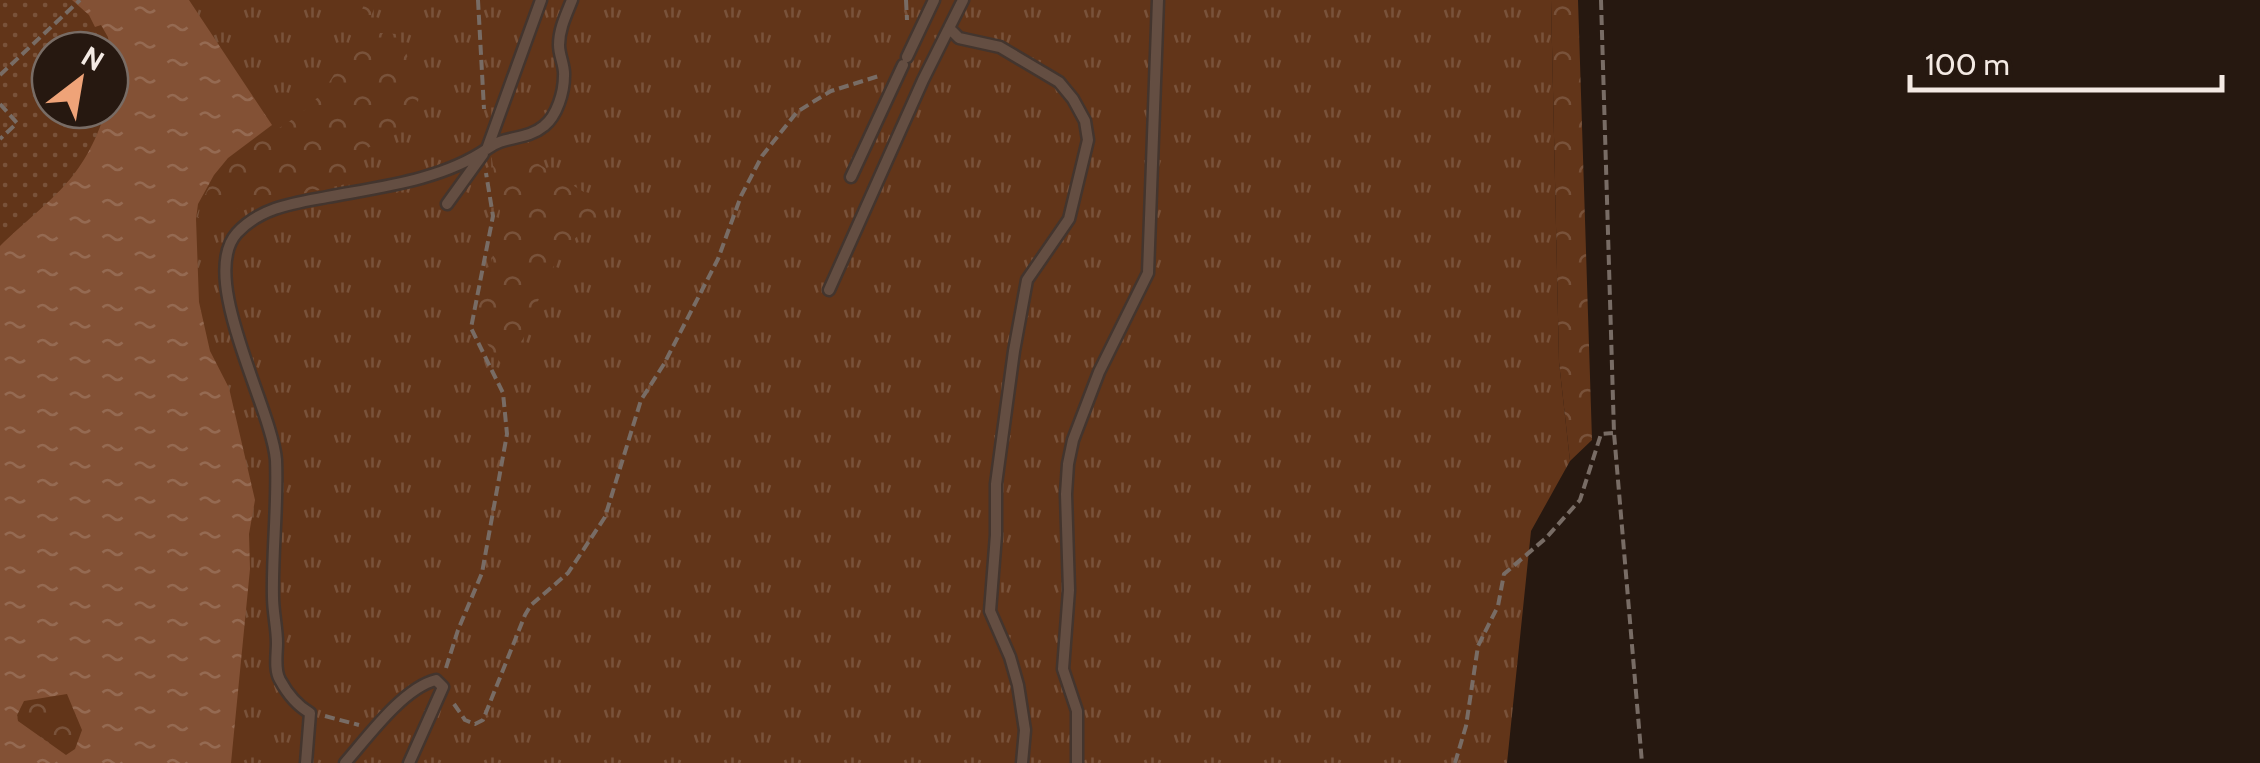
<svg xmlns="http://www.w3.org/2000/svg" width="2260" height="763" viewBox="0 0 2260 763" font-family="Cabin,sans-serif">
<style>
.grass{fill:url(#grass-tufts);fill-rule:evenodd}
.forest{fill:url(#forest-crowns)}
.garden{fill:url(#garden-dots)}
.water{fill:url(#water-ripples);fill-rule:evenodd}
.lines{fill:none;stroke-linecap:round;stroke-linejoin:round}
.lane-casing{stroke:#43352e;stroke-width:15}
.path{stroke:#786c65;stroke-width:4;stroke-dasharray:10 5;stroke-linecap:butt}
.lane{stroke:#644e42;stroke-width:10}
</style>
<defs>
<pattern id="grass-tufts" width="24" height="20" patternUnits="userSpaceOnUse" patternTransform="scale(2.5)"><rect width="24" height="20" fill="#623519"/><path d="M3 7l-1-3M5 7V3M7 7l1-3M15 17l-1-3M17 17v-4M19 17l1-3" fill="none" stroke="#79523a"/></pattern>
<pattern id="forest-crowns" width="20" height="18" patternUnits="userSpaceOnUse" patternTransform="scale(2.5)"><rect width="20" height="18" fill="#623519"/><path d="M2 6a3 3 0 1 1 6 0M12 15a3 3 0 1 1 6 0" fill="none" stroke="#79523a"/></pattern>
<pattern id="garden-dots" width="8" height="8" patternUnits="userSpaceOnUse" patternTransform="scale(2.5)"><rect width="8" height="8" fill="#623519"/><path d="M2 2h.1M6 6h.1" fill="none" stroke="#79523a" stroke-width="1.8" stroke-linecap="round"/></pattern>
<pattern id="water-ripples" width="26" height="14" patternUnits="userSpaceOnUse" patternTransform="scale(2.5)"><rect width="26" height="14" fill="#835135"/><path d="M2 4q2-2 4 0t4 0M15 11q2-2 4 0t4 0" fill="none" stroke="#956a52"/></pattern>
</defs>
<rect width="100%" height="100%" fill="#261810"/>
<!-- grass -->
<path class="grass" d="M0 0H1551L1559 362 1570 461 1531 531 1507 763H0ZM50 50H110V110H50Z"/>
<!-- forest -->
<path class="forest" d="M366 0H378L364 32 397 34C432 105 428 115 359 153L364 180 198 217C213 147 277 142 317 98 341 73 352 31 366 0Z
M1551 0H1578L1592 440 1570 461 1559 362Z
M491 153 532 160 608 207 563 250 548 276 523 339 502 365 477 329V313L493 255 500 211Z
M67 694 82 730 75 749 66 755 18 720 17 715 24 701Z"/>
<!-- garden -->
<path class="garden" d="M8 0 74 1 95 27 101 24 109 40 104 43 106 50H50V110H106L91 152 57 197 0 246V4Z"/>
<!-- water -->
<path class="water" d="M72 0H189L272 125 228 158 214 175 198 204 196 219 199 302 210 351 229 388 255 500 249 534 250 569 231 763H0V246C51 197 83 182 106 110H110V50H106L104 43 109 39 101 25 95 27 89 15ZM67 694 82 730 75 749 66 755 18 721 17 715 24 701Z"/>
<g class="lines">
<!-- lane casing -->
<g class="lane-casing">
<path id="lane" d="M541 0 487 149C504 135 526 141 544 126 557 116 564 92 564 76 565 66 559 56 559 45 559 29 566 15 572 0
M949 28 959 38 1000 47 1059 82 1073 99 1085 121 1088 140 1069 219 1027 280 1014 351 996 484V535L990 611 1010 657 1018 685 1025 730 1022 763
M907 57 934 0
M851 177 903 65
M447 204 483 154
M829 290 923 80 963 0
M306 763 310 713C298 706 287 693 280 680 274 670 277 654 277 643 277 628 273 612 273 597 272 552 278 505 276 460 272 408 197 277 237 233 261 207 295 203 327 197 380 187 442 180 487 149
M345 763C367 738 403 688 436 680L443 687 409 763
M1077 763V711L1063 669 1069 590 1066 494 1068 464 1073 440 1099 372 1148 273 1158 0"/>
</g>
<!-- path -->
<path class="path" d="M478 0 484 109
M906 0 907 20
M1601 0 1614 433 1642 763
M0 75 80 0
M0 104 17 123 0 139
M446 668 458 630 482 573 507 434 503 393 471 328 493 216 486 173
M454 704 465 720 475 724 483 720 525 615 531 605 568 573 605 517 641 400 664 364 718 259 741 196 762 156 797 112 816 100 831 91 882 75
M325 716 359 725
M1455 763 1466 726 1478 646 1498 606 1504 574 1546 538 1580 500 1601 434 1613 433"/>
<!-- lane -->
<use href="#lane" class="lane"/>
</g>
<!-- north arrow -->
<g transform="translate(80 80) rotate(31)"><circle r="48" fill="#261810" stroke="#786c65" stroke-width="2.5"/>
<path d="M0-8L18 38L0 25L-18 38Z" fill="#efa378"/>
<text y="-15" font-size="28" font-weight="bold" text-anchor="middle" fill="#f4eae4">N</text>
</g>
<!-- scale -->
<path d="M1910 75v15h312v-15" fill="none" stroke="#f4eae4" stroke-width="5"/>
<text x="1925" y="75" font-size="30" fill="#f4eae4" stroke="#261810" stroke-width="8" paint-order="stroke">100 m</text>
</svg>
